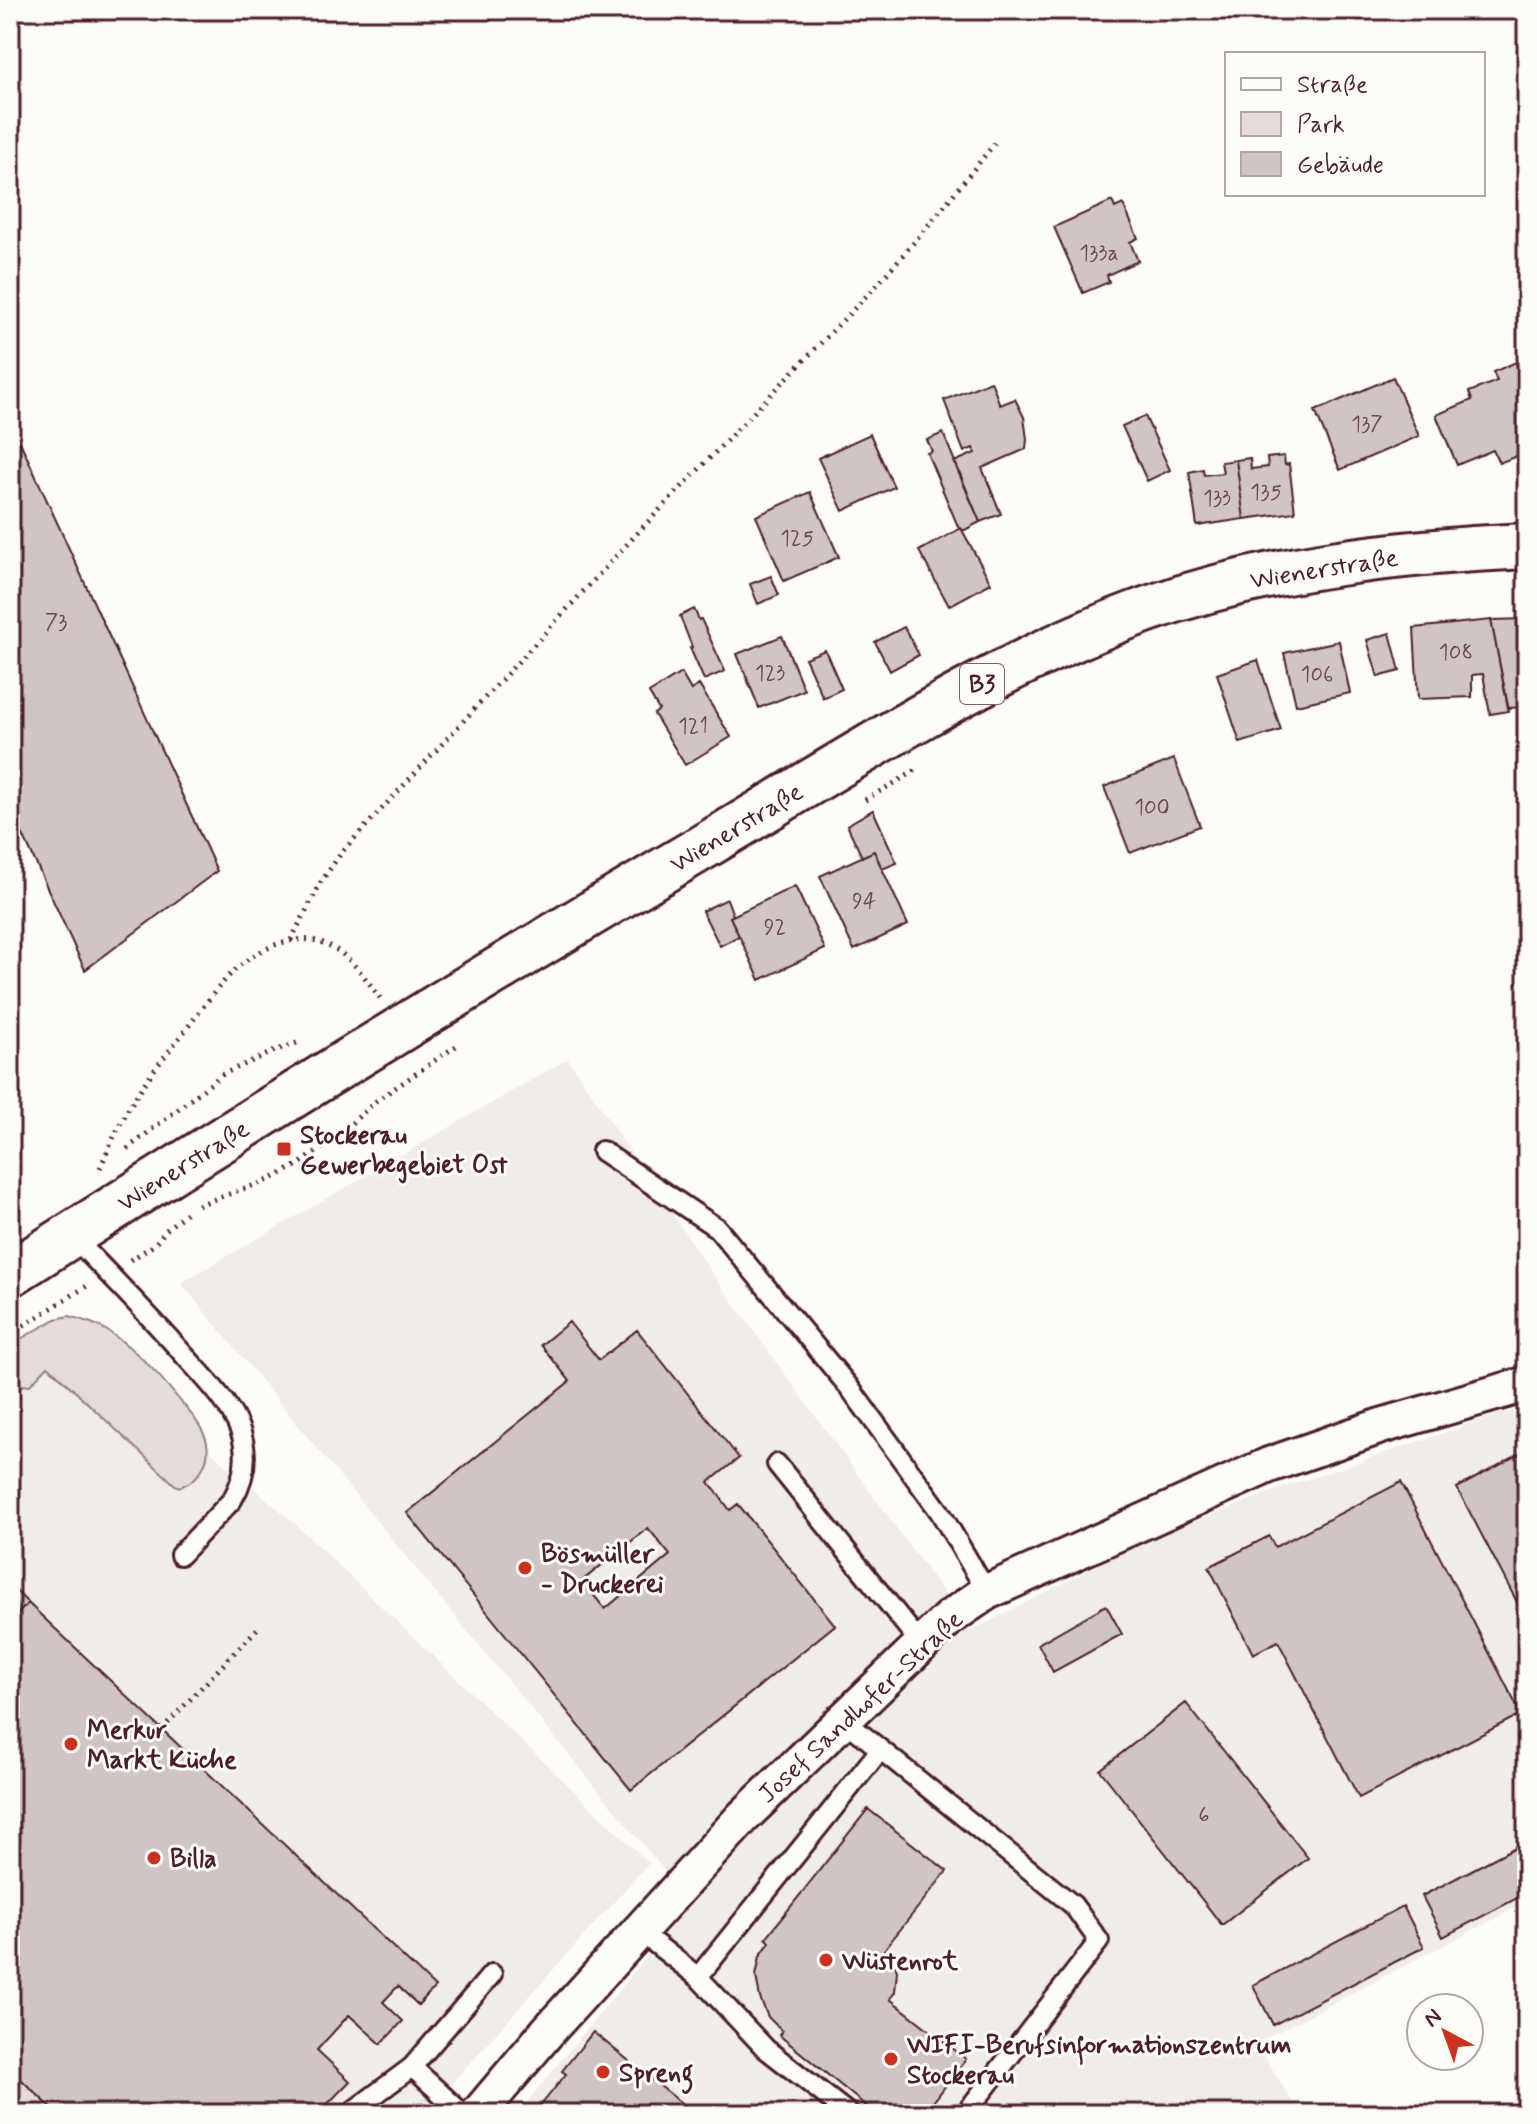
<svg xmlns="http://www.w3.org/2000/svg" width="1537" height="2124" viewBox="0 0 1537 2124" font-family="Mynerve,sans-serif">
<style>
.built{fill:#f0ece8}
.green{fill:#e3dcda;stroke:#967e82;stroke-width:2}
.building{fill:#d0c5c4;stroke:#4a1f2b;stroke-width:2;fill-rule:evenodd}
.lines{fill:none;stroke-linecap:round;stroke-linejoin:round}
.lane-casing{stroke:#4a1f2b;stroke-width:24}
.street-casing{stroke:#4a1f2b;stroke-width:40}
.primary-casing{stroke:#4a1f2b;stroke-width:50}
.path{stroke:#4a1f2b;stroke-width:5;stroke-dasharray:2 6;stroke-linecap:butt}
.lane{stroke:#fdfcf7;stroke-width:18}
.street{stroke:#fdfcf7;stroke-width:34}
.primary{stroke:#fdfcf7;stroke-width:44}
.poi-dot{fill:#c8321e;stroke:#fdfcf7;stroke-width:3}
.labels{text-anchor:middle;stroke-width:6;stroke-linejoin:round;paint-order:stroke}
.number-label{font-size:22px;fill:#6c4851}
.shield{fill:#fdfcf7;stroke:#806168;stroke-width:2}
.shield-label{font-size:24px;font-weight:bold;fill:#4a1f2b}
.street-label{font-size:26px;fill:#4a1f2b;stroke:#fdfcf7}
.poi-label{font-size:26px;font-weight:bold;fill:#4a1f2b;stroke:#fdfcf7;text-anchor:start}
</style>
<rect width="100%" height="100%" fill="#fdfcf7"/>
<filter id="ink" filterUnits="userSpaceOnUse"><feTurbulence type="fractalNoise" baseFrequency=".0125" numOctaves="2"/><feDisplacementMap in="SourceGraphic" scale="16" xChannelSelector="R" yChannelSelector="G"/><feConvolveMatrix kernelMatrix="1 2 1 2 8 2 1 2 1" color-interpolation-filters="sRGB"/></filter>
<g filter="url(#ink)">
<!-- built -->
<path class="built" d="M568 1059 712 1273 971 1631 1145 1541 1276 1490 1499 1414 1527 1409V1902L1256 2043 1300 2114H517L691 1903 181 1283Z
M77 1337 292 1521 649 1863 424 2114H10V1362Z"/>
<!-- green -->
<path class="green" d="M69 1316C83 1320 97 1324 109 1332 136 1350 157 1372 177 1397 186 1408 197 1419 203 1432 215 1455 202 1479 180 1487L175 1485 48 1366 29 1386 23 1385 10 1398V1345L56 1319Z
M10 2069 58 2114H11Z"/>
<!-- building -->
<path class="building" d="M1112 201 1115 208 1123 204 1138 238 1130 242 1138 261 1107 275 1109 282 1083 293 1054 227Z
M1516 362 1527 389V460L1519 442 1517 443 1522 454 1499 463 1493 450 1457 465 1436 415 1472 400 1469 392 1497 381 1493 372Z
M1393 377 1419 436 1340 470 1315 411Z
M991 381 1000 405 1015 399 1024 417 1027 439 1026 449 982 468 1001 514 980 522 954 462 975 453 973 448 964 452 944 400Z
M1145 416 1170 470 1147 481 1122 426Z
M10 420 217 871 85 970 17 822 10 825Z
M943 433 980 522 963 531 961 528 959 529 927 453 932 451 927 440Z
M870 434 894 487 843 511 818 458Z
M1284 456 1285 465 1289 464 1295 512 1244 519 1236 460 1250 458 1251 469 1268 467 1267 458Z
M1236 460 1244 519 1197 526 1189 472 1203 469 1204 475 1223 473 1221 462Z
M810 492 839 557 784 581 756 516Z
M961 528 991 583 949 606 919 551Z
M771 576 779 595 758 604 750 584Z
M694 609 699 620 701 619 725 671 704 680 690 648 692 647 680 616Z
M1527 619V707L1508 708 1491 620Z
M1491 620 1509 711 1490 714 1483 674 1472 675V697L1418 699 1414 628Z
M904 627 919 655 890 671 875 642Z
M1390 633 1400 671 1378 677 1367 640Z
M782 636 804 690 759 708 737 654Z
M1339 641 1350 693 1296 705 1284 653Z
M825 650 842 689 823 698 805 658Z
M1258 660 1281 730 1240 743 1217 674Z
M681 673 691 690 699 685 731 737 685 765 654 714 659 710 649 693Z
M1174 759 1200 826 1130 853 1104 787Z
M873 810 897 863 882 869 874 851 862 857 847 825Z
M874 851 908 925 854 950 820 876Z
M795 886 825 949 760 980 730 917Z
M727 899 733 915 730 917 739 936 720 946 702 911Z
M569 1322 599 1360 637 1330 739 1458 709 1482 730 1510 738 1504 835 1625 631 1790 407 1513 570 1381 541 1345ZM648 1528 670 1555 605 1609 582 1581Z
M1527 1450V1621L1457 1488Z
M1401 1482 1521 1714 1359 1798 1278 1641 1253 1654 1209 1567 1269 1536 1275 1547Z
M10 1585 28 1603 10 1622Z
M28 1603 435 1987 418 2005 398 1986 383 2002 403 2021 381 2044 349 2015 317 2050 350 2081 318 2114H247L237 2105 229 2114H58L10 2069V1622Z
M1106 1605 1122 1634 1053 1672 1038 1644Z
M1186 1703 1308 1858 1222 1925 1100 1770Z
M868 1809 947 1871 884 1950 894 1963 897 1971 895 1992 890 1999 966 2059 924 2114H876L779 2035 782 2031 768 2017 760 1998 756 1976 760 1956 770 1942 766 1938Z
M1527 1841V1893L1443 1937 1422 1896Z
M1403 1906 1424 1947 1273 2025 1253 1985Z
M593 2032 695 2114H534L566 2074 562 2071Z"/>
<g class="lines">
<!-- lane casing -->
<g class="lane-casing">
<path id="lane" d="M602 1151 717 1228 849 1387 940 1512 987 1592
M71 1235C110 1275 148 1314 185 1356 205 1378 229 1402 240 1430 249 1455 245 1478 232 1500L180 1555
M777 1464 921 1644
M844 1720 1073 1905 1099 1941 965 2114
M638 1930 698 1977 766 2049 849 2114
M698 1977 880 1750
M412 2067 463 2114
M349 2114 412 2067 492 1974"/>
</g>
<!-- street casing -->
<g class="street-casing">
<path id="street" d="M478 2114 548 2031 743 1817 949 1618 987 1592 1269 1465 1381 1426 1527 1384"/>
</g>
<!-- primary casing -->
<g class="primary-casing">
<path id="primary" d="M10 1274C238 1128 469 985 703 847 847 762 989 666 1148 609 1269 566 1399 552 1527 546"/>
</g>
<!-- path -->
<path class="path" d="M865 800 918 769
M291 940 321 882 341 853 644 526 876 286 922 233 995 143
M127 1149 223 1074 277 1050 297 1043
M100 1168C112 1140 125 1112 142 1087 157 1065 175 1044 191 1023 209 999 228 972 253 956 272 944 296 936 317 941 345 948 364 976 380 998
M198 1205 269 1180 298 1165 332 1141 376 1101 459 1044
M130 1260 154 1245 168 1228 186 1213
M10 1334 87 1286
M162 1729 257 1629"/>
<!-- lane -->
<use href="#lane" class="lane"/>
<!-- street -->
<use href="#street" class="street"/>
<!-- primary -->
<use href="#primary" class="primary"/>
</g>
</g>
<!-- markers -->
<g class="poi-dot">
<rect x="276" y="1141" width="16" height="16" rx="4"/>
<circle cx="525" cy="1568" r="8"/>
<circle cx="71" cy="1744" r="8"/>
<circle cx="154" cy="1858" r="8"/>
<circle cx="826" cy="1960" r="8"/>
<circle cx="891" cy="2059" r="8"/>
<circle cx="603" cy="2072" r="8"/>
</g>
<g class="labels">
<!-- number labels -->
<g class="number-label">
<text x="1099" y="260">133a</text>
<text x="1367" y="431">137</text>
<text x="1266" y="499">135</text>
<text x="1217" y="505">133</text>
<text x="797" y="545">125</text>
<text x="56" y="629">73</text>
<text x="1456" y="659">108</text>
<text x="770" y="680">123</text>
<text x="1317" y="681">106</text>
<text x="693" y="733">121</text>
<text x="1152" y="814">100</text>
<text x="864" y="908">94</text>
<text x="775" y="934">92</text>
<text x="1204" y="1822">6</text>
</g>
<!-- shield labels -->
<rect class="shield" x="960" y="664" width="44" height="40" rx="6"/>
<g class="shield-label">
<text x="982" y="692">B3</text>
</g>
<!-- street labels -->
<g class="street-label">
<text transform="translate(1324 568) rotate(-9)" y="9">Wienerstraße</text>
<text transform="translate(736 827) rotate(-31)" y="9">Wienerstraße</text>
<text transform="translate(183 1165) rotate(-32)" y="9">Wienerstraße</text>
<text transform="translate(860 1706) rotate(-43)" y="9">Josef Sandhofer-Straße</text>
</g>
<!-- poi labels -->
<g class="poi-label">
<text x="300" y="1143">Stockerau<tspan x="300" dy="30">Gewerbegebiet Ost</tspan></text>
<text x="541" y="1562">Bösmüller<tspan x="541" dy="30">- Druckerei</tspan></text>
<text x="87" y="1738">Merkur<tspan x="87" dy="30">Markt Küche</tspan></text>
<text x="170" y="1867">Billa</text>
<text x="842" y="1969">Wüstenrot</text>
<text x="907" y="2053">WIFI-Berufsinformationszentrum<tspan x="907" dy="30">Stockerau</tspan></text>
<text x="619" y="2081">Spreng</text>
</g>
</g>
<!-- margin -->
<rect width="1537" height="2124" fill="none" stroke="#fdfcf7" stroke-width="40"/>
<rect x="20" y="20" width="1497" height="2084" fill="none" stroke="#4a1f2b" stroke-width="3" filter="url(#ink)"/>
<!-- legend -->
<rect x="1225" y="52" width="260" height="144" fill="#fdfcf7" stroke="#b5a4a5" stroke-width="2"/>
<rect x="1241" y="78" width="40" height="12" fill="#fdfcf7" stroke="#b5a4a5" stroke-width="2"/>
<text x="1297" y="92" font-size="24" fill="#4a1f2b">Straße</text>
<rect x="1241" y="112" width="40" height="24" fill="#e3dcda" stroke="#b5a4a5" stroke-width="2"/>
<text x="1297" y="132" font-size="24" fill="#4a1f2b">Park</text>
<rect x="1241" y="152" width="40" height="24" fill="#d0c5c4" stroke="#b5a4a5" stroke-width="2"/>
<text x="1297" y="172" font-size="24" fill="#4a1f2b">Gebäude</text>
<!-- north arrow -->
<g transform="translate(1445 2032) rotate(319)"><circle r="38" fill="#fdfcf7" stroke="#b5a4a5" stroke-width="2"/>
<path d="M0-6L14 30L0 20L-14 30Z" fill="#c8321e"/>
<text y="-12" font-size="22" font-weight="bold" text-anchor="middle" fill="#4a1f2b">N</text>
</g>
</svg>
